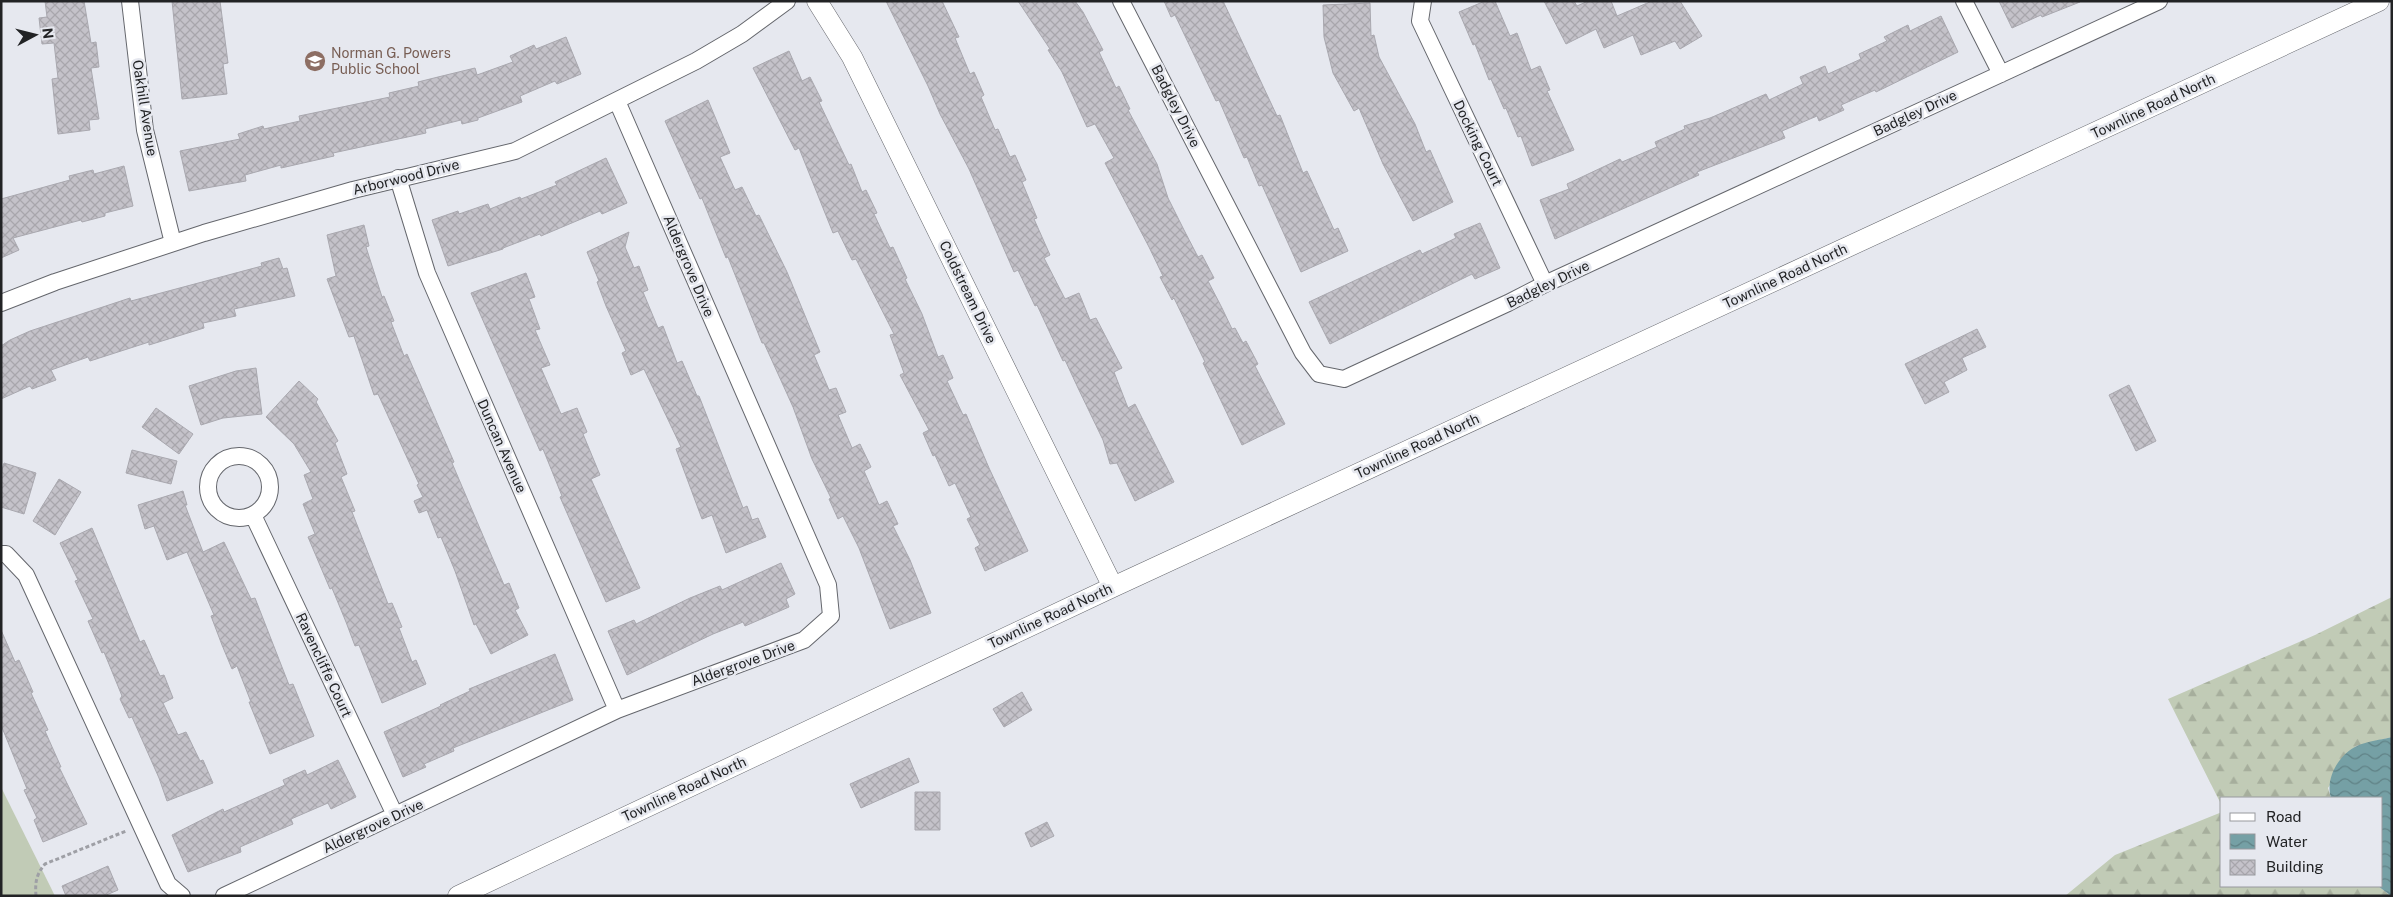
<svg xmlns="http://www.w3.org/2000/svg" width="2393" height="897" viewBox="0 0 2393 897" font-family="'Public Sans',sans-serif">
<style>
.green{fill:#c1cbb6}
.forest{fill:url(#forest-firs)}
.water{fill:url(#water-waves)}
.building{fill:url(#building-cross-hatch);stroke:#a9a8af}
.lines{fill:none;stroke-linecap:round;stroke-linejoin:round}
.minor-casing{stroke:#64666c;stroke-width:18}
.tertiary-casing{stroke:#64666c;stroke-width:21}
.path{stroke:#9e9fa5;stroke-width:3;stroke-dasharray:4 2.5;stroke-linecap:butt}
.minor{stroke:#fff;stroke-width:16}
.tertiary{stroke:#fff;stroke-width:20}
.labels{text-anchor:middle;stroke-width:5;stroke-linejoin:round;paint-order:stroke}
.education-label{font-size:14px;fill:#785e54;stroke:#e6e8ef;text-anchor:start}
.street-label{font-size:14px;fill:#222325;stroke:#e6e8ef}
</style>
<defs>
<pattern id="forest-firs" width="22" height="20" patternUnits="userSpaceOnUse" patternTransform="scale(1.25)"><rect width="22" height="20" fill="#c1cbb6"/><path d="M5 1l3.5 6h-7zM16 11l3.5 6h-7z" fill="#a6ae9c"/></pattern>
<pattern id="water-waves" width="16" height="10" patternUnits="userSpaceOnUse" patternTransform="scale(1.25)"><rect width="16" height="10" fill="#75a0a5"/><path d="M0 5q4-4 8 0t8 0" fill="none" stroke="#608286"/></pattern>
<pattern id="building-cross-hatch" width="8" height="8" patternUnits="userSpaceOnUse" patternTransform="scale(1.25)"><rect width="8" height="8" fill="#c4c2c9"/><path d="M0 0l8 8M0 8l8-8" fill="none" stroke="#a8a6ac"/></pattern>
</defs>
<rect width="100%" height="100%" fill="#e6e8ef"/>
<!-- green -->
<path class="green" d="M1 787 55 896H1Z"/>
<!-- forest -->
<path class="forest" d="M2392 597V737L2356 746 2328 788 2331 798H2222V806L2168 699 2315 635Z
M2222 812V886H2378L2391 896H2065L2115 855Z"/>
<!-- water -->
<path class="water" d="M2392 737V896H2391L2378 886H2382V798H2331C2325 779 2338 755 2357 746 2367 741 2381 740 2392 737Z"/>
<!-- building -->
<path class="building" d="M45 1H84L91 43 96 42 99 67 91 68 99 119 89 120 90 130 58 134 52 79 58 78 54 43 42 44 39 18 47 17Z
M172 1H220L228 63 223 64 227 94 182 99Z
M886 1H942L959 37 955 38 970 74 974 72 984 95 981 97 995 130 998 129 1010 157 1015 155 1026 180 1022 182 1037 218 1034 219 1050 255 1044 258 1065 299 1079 293 1090 320 1096 318 1122 368 1114 372 1128 408 1135 404 1174 482 1135 501 1117 463 1110 464 1103 440 1078 388 1065 360 1063 361 1037 305 1035 306 1018 270 1014 272 969 169 940 114 928 86Z
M1018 1H1075L1083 12 1103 50 1099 52 1116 88 1119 86 1130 109 1128 110 1157 164 1168 198 1184 230 1198 257 1202 255 1214 278 1208 281 1222 308 1232 329 1235 328 1243 343 1246 341 1258 364 1255 366 1285 424 1242 445 1203 363 1205 362 1174 298 1172 300 1160 277 1163 276 1149 247 1105 163 1114 158 1095 124 1087 127 1062 72 1048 50 1050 49Z
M1164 1H1223L1277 116 1280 115 1303 173 1307 171 1334 230 1338 228 1348 251 1301 272 1262 185 1259 186 1247 157 1244 158 1219 100 1216 101 1175 15 1171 17Z
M1485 1H1495L1510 36 1517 33 1531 70 1540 66 1550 90 1547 91 1574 150 1532 166 1521 136 1518 137 1506 108 1504 109 1491 79 1489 80 1475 44 1473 45 1459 12Z
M1544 1H1574L1577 6 1588 1H1611L1617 16 1652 1H1680L1702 36 1680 49 1675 41 1641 55 1633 35 1604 48 1596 29 1566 44Z
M1999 1H2079L2080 2 2042 17 2041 15 2012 28Z
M1370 3 1371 36 1374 35 1379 57 1415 124 1426 152 1430 150 1453 202 1413 221 1383 164 1359 108 1354 111 1333 73 1324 37 1323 5Z
M1941 16 1958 52 1876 92 1875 90 1841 105 1844 110 1819 121 1817 116 1782 131 1785 138 1697 172 1699 175 1555 239 1540 200 1569 189 1567 184 1620 159 1622 162 1657 147 1655 142 1685 129 1684 126 1710 118 1766 94 1769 100 1803 84 1800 77 1825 66 1828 74 1861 59 1859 54 1887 41 1884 37 1908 25 1910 31Z
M566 37 581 74 557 84 555 81 520 96 522 102 478 118V120L462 124 461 120 425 129 426 133 333 153 334 156 281 168V165L245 175 246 181 189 191 180 151 240 139 238 134 263 126 264 129 300 121 299 116 390 97 389 93 419 86 418 82 438 77 475 68 477 75 513 62 510 56 534 45 536 49Z
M789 51 802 81 810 77 822 101 819 102 849 165 851 164 862 192 866 190 877 213 874 214 890 248 893 247 907 278 905 279 922 314 938 357 943 355 953 378 947 381 963 415 966 414 989 468 1028 551 985 571 975 548 980 545 967 519 971 517 955 483 949 486 935 455 933 456 923 433 929 430 900 375 904 373 890 335 894 334 856 259 852 260 838 231 833 233 799 148 795 150 753 68Z
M708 100 730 153 720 157 735 190 742 187 756 216 759 215 787 272 820 352 814 355 829 390 836 388 846 412 838 415 852 448 860 444 871 467 864 471 879 505 887 501 898 524 893 526 910 560 931 613 890 629 859 548 843 516 838 519 829 499 831 498 812 459 793 407 764 343H762L728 257 726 258 702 198 700 199 665 121Z
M606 158 627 203 602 214 600 211 541 236 540 234 503 248V249L448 266 432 220 458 211 459 214 488 204 490 209 520 197 521 199 557 185 555 182Z
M124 166 133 206 105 213V216L82 222 81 220 13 238 19 250 1 258V199L70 180 69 176 93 170 94 174Z
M1480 223 1500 268 1475 279 1472 274 1330 344 1309 302 1420 250 1422 254 1456 238 1454 234Z
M364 225 369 246 366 247 382 297 384 296 394 321 391 322 404 356 407 354 454 462 452 463 504 585 509 583 519 608 515 610 528 635 491 654 476 624 474 625 455 571 441 537 438 538 427 510 419 513 414 501 423 497 417 485 419 484 378 394 374 395 354 336 349 337 327 279 336 276 327 235Z
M629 232 625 247 634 268 639 266 648 290 643 292 658 328 663 326 677 363 682 361 697 396H699L743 508 747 506 752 520 758 518 766 537 726 553 712 515 702 519 676 449 681 447 644 369 631 375 622 353 626 351 606 306 597 282 599 281 587 252Z
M279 258 283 269 287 268 295 296 234 309 236 316 203 323 204 328 149 345V342L90 361 88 357 51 370 56 380 32 389 30 386 1 399V346L10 340 30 331 130 298 131 301 262 266 261 263Z
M526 273 535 297 529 299 540 329 535 330 550 365 541 368 561 414 577 408 587 432 583 434 600 475 591 479 640 588 606 602 560 497 562 496 543 449 540 451 471 293Z
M1977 329 1986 347 1962 358 1967 370 1944 382 1949 392 1925 404 1905 364Z
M256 368 262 414 223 418 201 425 189 386 236 371Z
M299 381 318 399 316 402 338 441 335 443 347 474 341 477 355 511 352 512 388 604 392 603 402 627 399 628 412 662 416 660 426 684 382 703 359 645 355 646 346 622 332 588 330 589 308 537 315 534 303 504 313 499 304 475 311 472 294 444 266 417Z
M2129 385 2156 441 2136 451 2109 395Z
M156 408 193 434 179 454 142 427Z
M132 450 177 461 171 484 126 473Z
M4 463 36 473 24 514 1 507V473Z
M59 479 81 492 55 535 33 521Z
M183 491 187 505H185L203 552 224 542 251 599 255 598 289 685 293 684 314 736 270 754 249 702H251L237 666 232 669 222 645 211 616 214 615 187 552 167 560 154 526 145 529 138 505Z
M92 528 140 642 144 640 160 676 164 675 173 698 163 703 178 735 186 732 200 761 203 760 213 783 167 801 159 778 132 717 129 718 120 699 122 696 104 652 102 653 88 621 93 619 75 581 78 580 60 543Z
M781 563 795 594 786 599 789 607 745 626 743 622 713 634 627 675 608 631 634 620 636 624 690 598 720 586 722 590Z
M1 630 15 662 19 660 33 692 31 693 48 730 45 731 61 767H59L87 824 43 842 34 820 37 818 24 790 27 789 1 725Z
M555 654 573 700 453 748 454 751 424 764 426 767 403 777 384 732 441 706 440 705 470 691 469 689Z
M1022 692 1032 710 1004 727 993 709Z
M909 758 919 782 861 808 850 784Z
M338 760 356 797 331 809 328 803 291 819 293 824 240 847 241 852 188 872 172 835 223 809 224 812 285 785 283 780 305 770 307 775Z
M915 792H940V830H915Z
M1047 822 1054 836 1031 847 1025 833Z
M108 866 118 890 104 896H66L62 886Z"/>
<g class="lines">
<!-- minor casing -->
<g class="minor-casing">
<path id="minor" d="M130 1 145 130 173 243
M1121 1 1303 353 1319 374 1344 379 1508 303 1545 284 2159 1
M1423 1 1420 21 1545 284
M1964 1 2001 74
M398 178 427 273 617 710
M1 303 55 282 204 233 353 190 515 151 696 61 742 34 787 1
M208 487a31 31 0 1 1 62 0a31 31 0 1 1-62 0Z
M253 515 395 815
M1 554H6L26 575 168 884 182 896
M224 896 617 710 804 640 831 616 828 585 617 101"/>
</g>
<!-- tertiary casing -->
<g class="tertiary-casing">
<path id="tertiary" d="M817 1 852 57 1113 587
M458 896 1113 587 2379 1"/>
</g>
<!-- path -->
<path class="path" d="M36 896C35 882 36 875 45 864L126 831"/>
<!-- minor -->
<use href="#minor" class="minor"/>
<!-- tertiary -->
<use href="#tertiary" class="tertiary"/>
</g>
<!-- icons -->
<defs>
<g id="school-disc" transform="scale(1.125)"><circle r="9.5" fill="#8d6e63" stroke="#e6e8ef"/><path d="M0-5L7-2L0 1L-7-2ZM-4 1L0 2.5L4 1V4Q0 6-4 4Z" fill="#fff"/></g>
</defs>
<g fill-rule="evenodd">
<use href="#school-disc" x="315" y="61"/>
</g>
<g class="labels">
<!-- education labels -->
<g class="education-label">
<text x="331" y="58">Norman G. Powers<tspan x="331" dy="16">Public School</tspan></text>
</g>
<!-- street labels -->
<g class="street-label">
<text transform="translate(1176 106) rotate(63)" y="5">Badgley Drive</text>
<text transform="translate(2153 106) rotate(-25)" y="5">Townline Road North</text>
<text transform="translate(145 108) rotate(81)" y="5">Oakhill Avenue</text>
<text transform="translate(1915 113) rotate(-25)" y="5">Badgley Drive</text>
<text transform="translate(1478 143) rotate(64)" y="5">Docking Court</text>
<text transform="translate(406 177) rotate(-14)" y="5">Arborwood Drive</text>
<text transform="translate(689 266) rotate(67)" y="5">Aldergrove Drive</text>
<text transform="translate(1785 276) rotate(-25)" y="5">Townline Road North</text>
<text transform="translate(1548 284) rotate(-26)" y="5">Badgley Drive</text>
<text transform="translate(968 292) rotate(64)" y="5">Coldstream Drive</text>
<text transform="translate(502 446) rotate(66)" y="5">Duncan Avenue</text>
<text transform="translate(1417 446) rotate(-25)" y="5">Townline Road North</text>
<text transform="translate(1050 616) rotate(-25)" y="5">Townline Road North</text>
<text transform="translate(743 663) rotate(-20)" y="5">Aldergrove Drive</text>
<text transform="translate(324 665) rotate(65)" y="5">Ravencliffe Court</text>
<text transform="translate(684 789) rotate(-25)" y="5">Townline Road North</text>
<text transform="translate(373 826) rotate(-25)" y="5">Aldergrove Drive</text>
</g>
</g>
<!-- border -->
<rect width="2393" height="897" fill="none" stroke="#222325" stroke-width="5"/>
<!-- legend -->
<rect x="2220" y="797" width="162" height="90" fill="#e6e8ef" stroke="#98999e"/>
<rect x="2230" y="813" width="25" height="8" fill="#ffffff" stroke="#98999e"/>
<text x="2266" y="822" font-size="15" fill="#222325">Road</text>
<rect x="2230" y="834" width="25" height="15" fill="url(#water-waves)" stroke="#98999e"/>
<text x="2266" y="847" font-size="15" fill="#222325">Water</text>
<rect x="2230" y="860" width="25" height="15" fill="url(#building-cross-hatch)" stroke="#98999e"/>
<text x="2266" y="872" font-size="15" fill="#222325">Building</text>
<!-- north arrow -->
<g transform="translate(35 35) rotate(83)" stroke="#e6e8ef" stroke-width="4" paint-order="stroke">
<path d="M0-4L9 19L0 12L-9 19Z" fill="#222325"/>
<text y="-8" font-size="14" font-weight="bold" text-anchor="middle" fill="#222325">N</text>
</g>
</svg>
